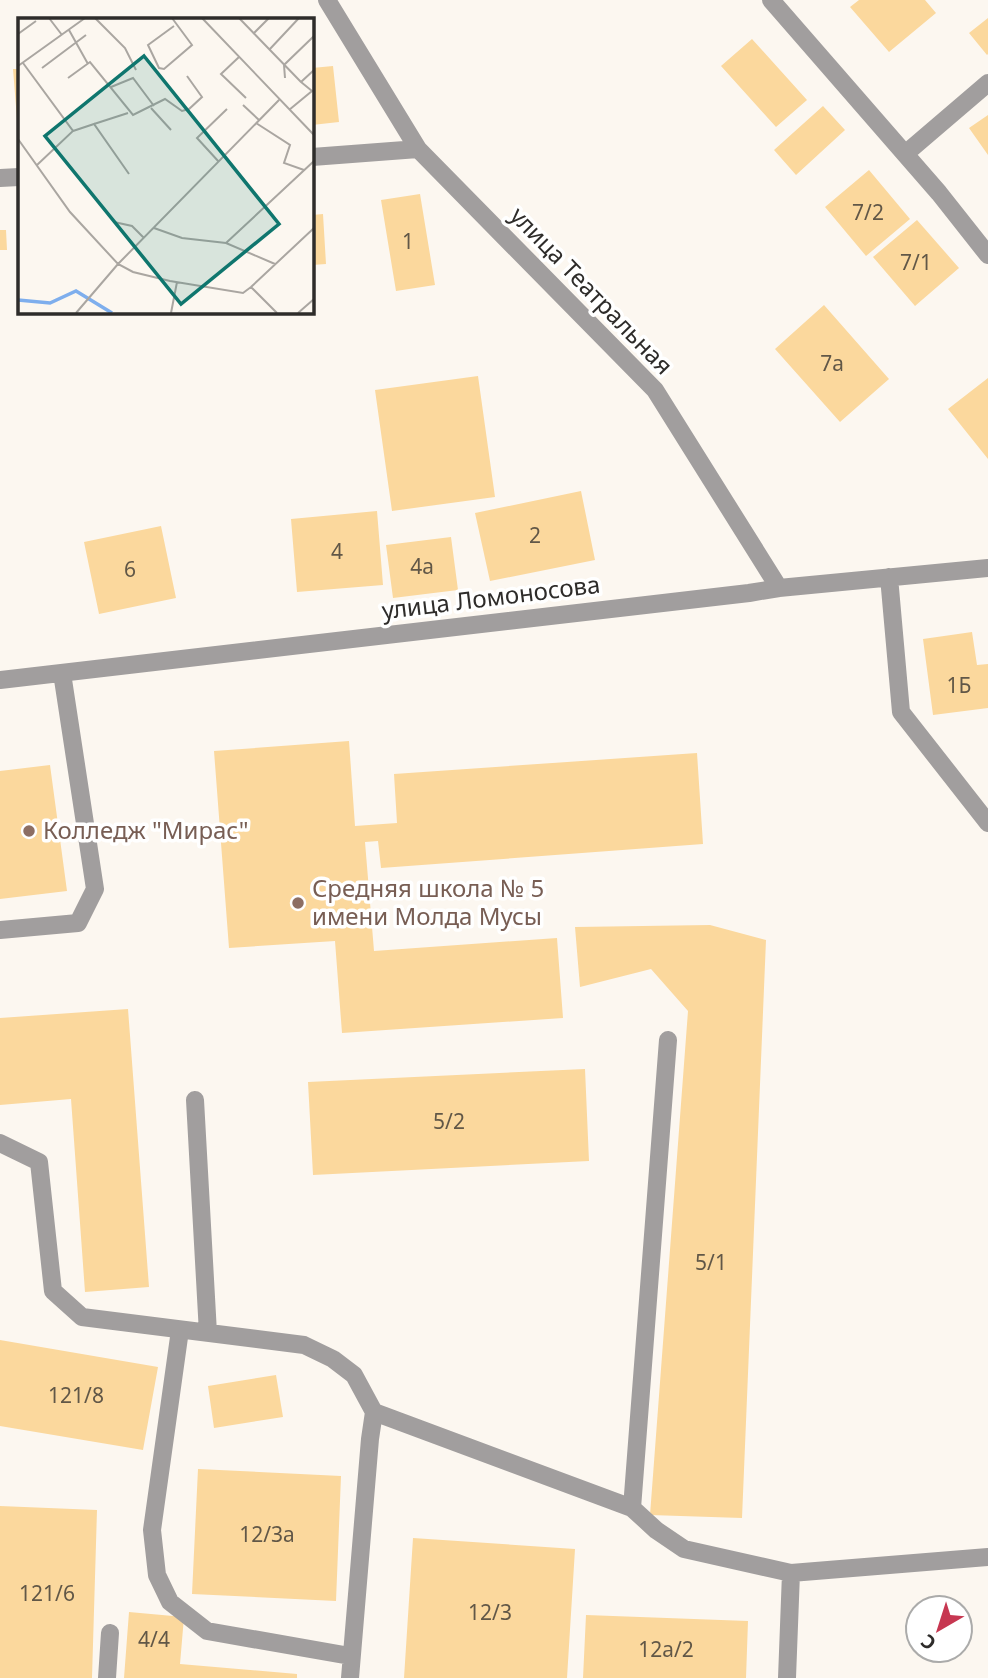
<svg xmlns="http://www.w3.org/2000/svg" width="988" height="1678" viewBox="0 0 988 1678" font-family="'Noto Sans',sans-serif">
<style>
.building{fill:#fbd89d}
.lines{fill:none;stroke-linecap:round;stroke-linejoin:round}
.minor{stroke:#a19e9e;stroke-width:18}
.education-dot{fill:#8d6e63;stroke:#fff;stroke-width:2.5}
.labels{text-anchor:middle;stroke-width:7;stroke-linejoin:round;paint-order:stroke}
.number-label{font-size:21px;fill:#615747}
.street-label{font-size:24px;fill:#2e2c2a;stroke:#fff}
.education-label{font-size:24px;fill:#785e54;stroke:#fff;text-anchor:start}
.inset-river{fill:none;stroke:#7eaeed;stroke-width:3.5}
.inset-road{fill:none;stroke:#aaa6a1;stroke-width:2}
.view{fill:#0f766e;fill-opacity:0.15;stroke:#0f766e;stroke-width:3.5}
.inset-edge{fill:none;stroke:#2e2c2a;stroke-width:3.5}
</style>
<rect width="100%" height="100%" fill="#fcf7f0"/>
<!-- building -->
<path class="building" d="M859 0H925L936 13 889 52 850 7Z
M988 18V54L987 55 969 33Z
M752 39 807 100 776 127 721 66Z
M333 66 339 122 312 125V68Z
M13 69H19V119H17Z
M823 106 845 130 796 175 774 150Z
M988 115V155L969 128Z
M869 170 910 219 866 256 825 207Z
M420 194 435 285 396 291 381 200Z
M323 214 326 264 312 265V215Z
M917 220 959 268 915 306 873 257Z
M0 230H6L7 250H0Z
M824 305 889 379 840 422 775 349Z
M478 376 495 497 392 511 375 390Z
M988 378V459L948 409Z
M581 491 595 560 490 581 475 513Z
M377 511 383 585 297 592 291 519Z
M161 526 176 598 99 614 84 542Z
M451 537 458 590 393 598 386 545Z
M972 632 977 665 988 664V708L933 715 923 639Z
M349 741 355 826 397 823 394 774 697 753 703 844 381 868 378 841 365 842 374 951 557 938 563 1018 342 1033 335 941 229 948 214 751Z
M50 765 67 891 0 899V771Z
M710 925 766 940 742 1518 650 1515 688 1011 651 969 580 987 575 927Z
M128 1009 149 1287 85 1292 71 1099 0 1105V1018Z
M585 1069 589 1161 313 1175 308 1082Z
M0 1340 158 1367 143 1450 0 1426Z
M276 1375 283 1417 214 1428 208 1386Z
M198 1469 341 1476 336 1601 192 1594Z
M0 1506 97 1510 92 1678H0Z
M413 1538 575 1549 567 1678H404Z
M129 1612 184 1617 180 1664 297 1674V1678H124Z
M586 1615 748 1621 746 1678H583Z"/>
<g class="lines">
<!-- minor -->
<path class="minor" d="M327 0 418 149 655 390 779 588
M771 0 939 193 988 255
M905 154 988 83
M312 157 418 149
M0 178 19 177
M889 577 901 712 988 823
M0 680 749 593 779 588 988 568
M0 930 78 923 95 889 62 673
M668 1040 632 1508 656 1530 684 1549 791 1573
M195 1100 208 1333
M0 1143 39 1162 53 1291 82 1317 304 1345 333 1359 354 1375 374 1412 370 1439 350 1678
M180 1330 152 1530 157 1575 170 1602 207 1631 350 1656
M374 1412 632 1508
M107 1678 110 1633
M787 1678 791 1573 988 1557"/>
</g>
<!-- markers -->
<g class="education-dot">
<circle cx="29" cy="831" r="7"/>
<circle cx="298" cy="903" r="7"/>
</g>
<g class="labels">
<!-- number labels -->
<g class="number-label">
<text x="868" y="220">7/2</text>
<text x="408" y="249">1</text>
<text x="916" y="270">7/1</text>
<text x="832" y="371">7а</text>
<text x="535" y="543">2</text>
<text x="337" y="559">4</text>
<text x="422" y="574">4а</text>
<text x="130" y="577">6</text>
<text x="959" y="693">1Б</text>
<text x="449" y="1129">5/2</text>
<text x="711" y="1270">5/1</text>
<text x="76" y="1403">121/8</text>
<text x="267" y="1542">12/3а</text>
<text x="47" y="1601">121/6</text>
<text x="490" y="1620">12/3</text>
<text x="154" y="1647">4/4</text>
<text x="666" y="1657">12а/2</text>
</g>
<!-- street labels -->
<g class="street-label">
<text transform="translate(591 291) rotate(46)" y="8">улица Театральная</text>
<text transform="translate(491 598) rotate(-7)" y="8">улица Ломоносова</text>
</g>
<!-- education labels -->
<g class="education-label">
<text x="43" y="839">Колледж "Мирас"</text>
<text x="312" y="897">Средняя школа № 5<tspan x="312" dy="28">имени Молда Мусы</tspan></text>
</g>
</g>
<!-- overview -->
<g transform="translate(18 18)">
<rect width="296" height="296" fill="#fcf7f0"/>
<path class="inset-river" d="M0 282 32 285 58 273 94 295"/>
<path class="inset-road" d="M31 0 44 17M77 0 107 30 118 52M154 0 174 27 146 51 141 50 130 27 156 8M184 0 296 117M221 0 283 64M51 12 70 46M0 16 18 3M235 16 251 0M251 32 281 0M221 39 203 56 228 80M5 45 55 113 19 147M0 48 67 0M24 50 68 17M50 60 72 44 115 97 147 81 164 93 171 91 184 79 169 58M267 60 266 47 296 18M93 69 115 60 136 88M225 87 241 102M133 90 153 112M271 92 294 73 283 64 296 52M238 105 272 127 266 145 286 152M76 106 110 95M55 113 76 106 111 156M0 121 52 194 100 246 115 254 152 263 225 275 233 269 259 295M201 144 179 120 209 91M96 204 114 208 126 220M136 210 164 220 208 225 257 246M208 225 296 143M233 269 296 210M58 295 100 246 261 82M153 295 159 264M280 295 296 281"/>
<path class="view" d="M126 38 261 206 163 286 27 118Z"/>
<rect width="296" height="296" class="inset-edge"/>
</g>
<!-- north arrow -->
<g transform="translate(939 1629) rotate(219)"><circle r="33" fill="#ffffff" stroke="#ababaa" stroke-width="2"/>
<path d="M0-5L12 26L0 18L-12 26Z" fill="#c73751"/>
<text y="-10" font-size="19" font-weight="bold" text-anchor="middle" fill="#2e2c2a">С</text>
</g>
</svg>
